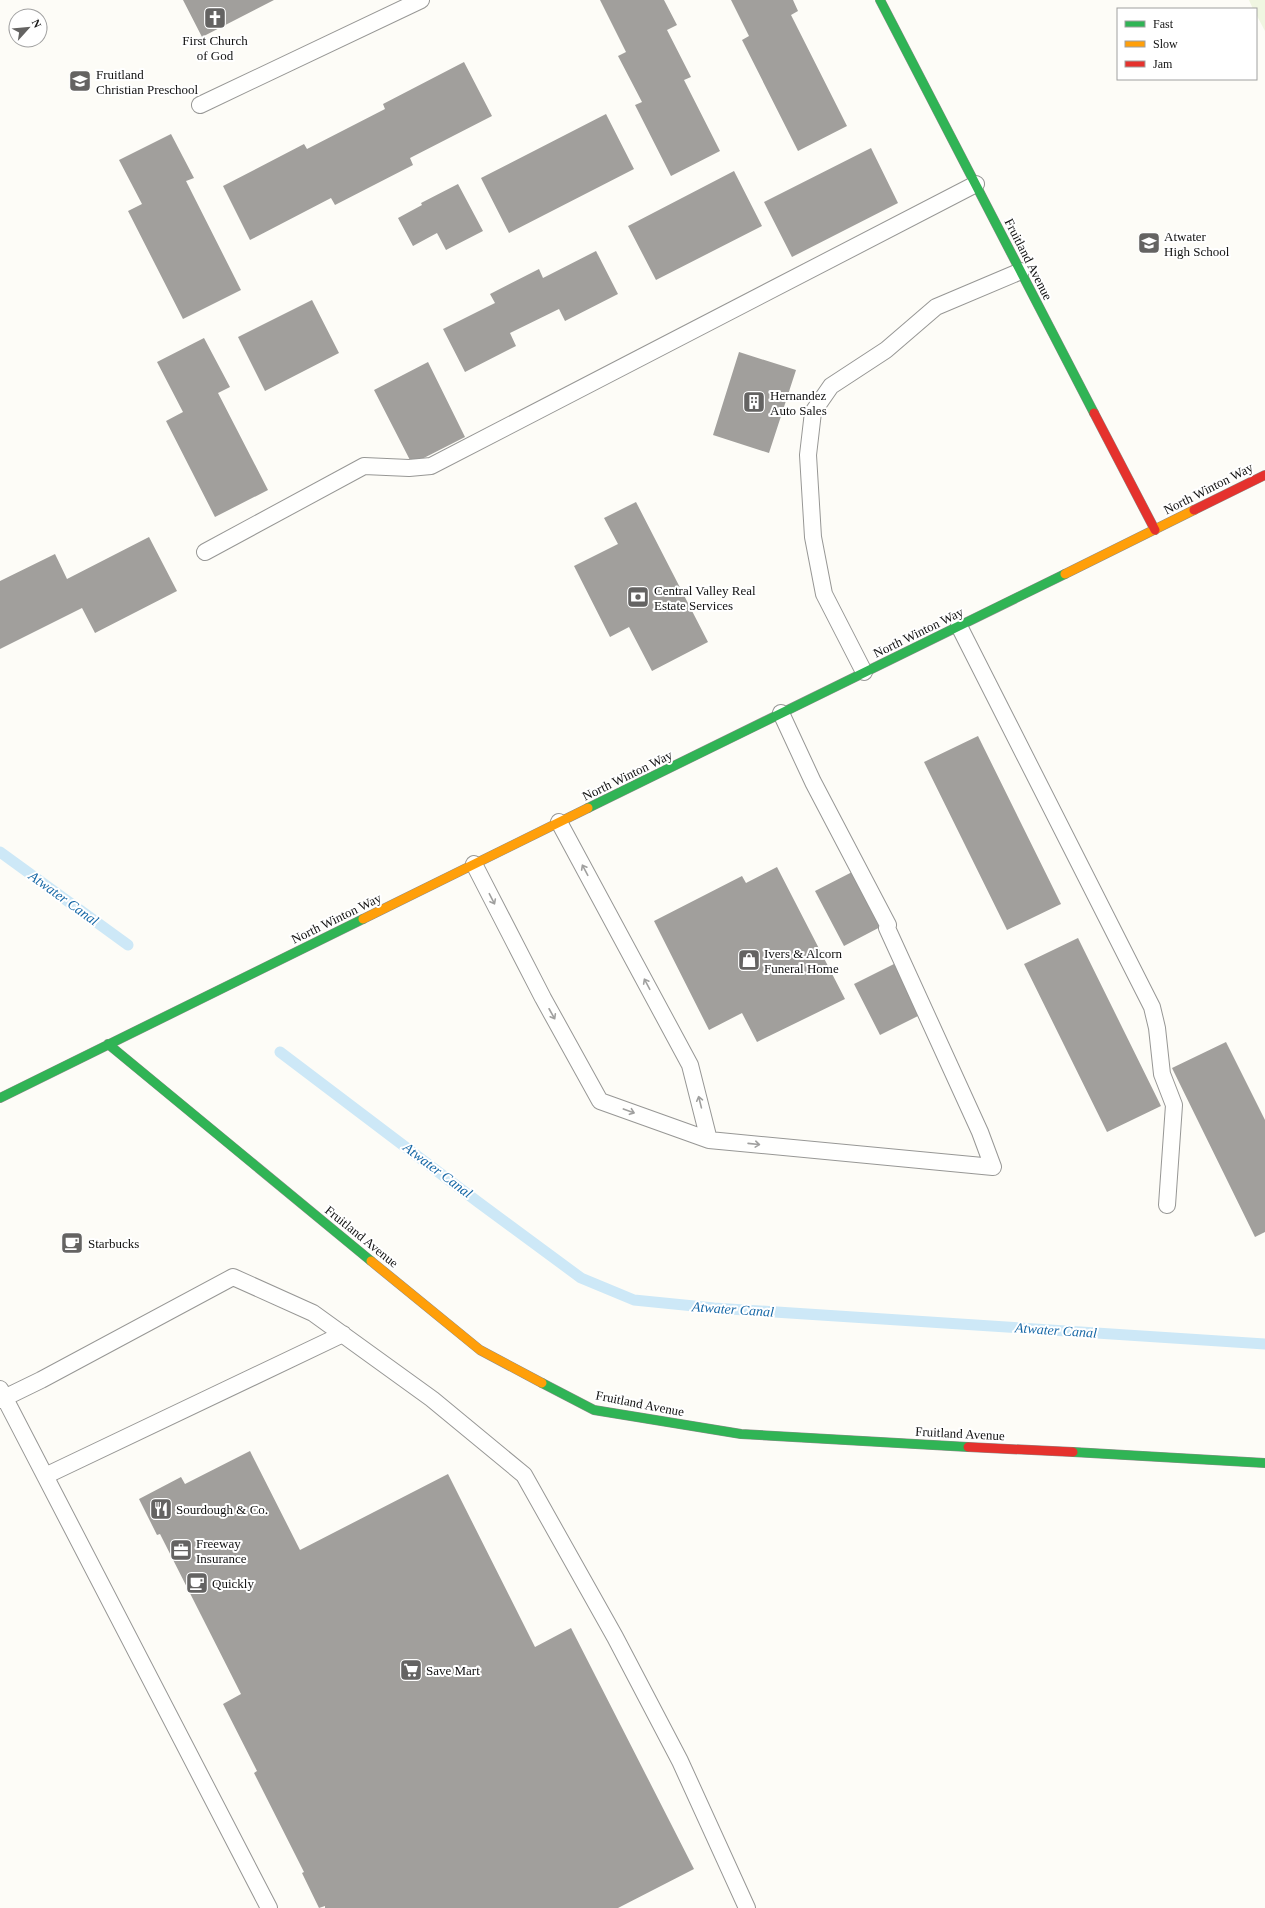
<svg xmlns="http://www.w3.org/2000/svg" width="1265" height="1908" viewBox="0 0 1265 1908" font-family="'Times New Roman',serif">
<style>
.pitch{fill:#f0f6e1}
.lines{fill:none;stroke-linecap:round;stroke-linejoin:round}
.stream{stroke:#cde8f7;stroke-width:11}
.building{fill:#a19f9c}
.lane-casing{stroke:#979795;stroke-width:18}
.fast-casing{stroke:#8e8d8b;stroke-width:10}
.slow-casing{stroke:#8e8d8b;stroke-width:10}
.jam-casing{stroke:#8e8d8b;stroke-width:10}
.lane{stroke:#fffffe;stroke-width:16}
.fast{stroke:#30b455;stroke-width:9}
.slow{stroke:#ff9f0a;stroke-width:9}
.jam{stroke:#e5322d;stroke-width:9}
.oneway{stroke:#a0a09f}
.labels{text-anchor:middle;stroke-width:4;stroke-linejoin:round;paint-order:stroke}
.poi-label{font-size:13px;fill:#111;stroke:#fff;text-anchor:start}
.street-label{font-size:13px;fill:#111;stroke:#fff}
.water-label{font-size:14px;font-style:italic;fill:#1768a6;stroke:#fff}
</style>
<rect width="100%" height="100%" fill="#fdfcf7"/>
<!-- pitch -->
<path class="pitch" d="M1249 0H1265V31L1256 14V9H1253Z"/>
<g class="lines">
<!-- stream -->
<path class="stream" d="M0 852 128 945
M280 1052 478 1202 581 1278 634 1300 714 1308 1265 1344"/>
</g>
<!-- building -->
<path class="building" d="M183 0H274L202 37Z
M600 0H664L677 25 667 30 691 77 684 80 720 151 671 176 635 105 642 102 618 56 626 52Z
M731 0H793L798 11 791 15 847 126 798 151 742 40 749 36Z
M464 62 492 116 410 158 413 165 335 205 331 198 250 240 223 186 304 144 307 149 385 109 383 104Z
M606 114 634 169 509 233 481 178Z
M171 134 194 178 186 181 241 290 183 319 128 211 142 204 119 160Z
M871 148 898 203 792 257 764 202Z
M734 171 762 226 656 280 628 226Z
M458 184 483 231 446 250 437 233 413 246 398 218 422 205 421 203Z
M596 251 618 294 565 321 559 309 510 333 516 346 465 372 443 329 495 303 490 294 539 269 543 278Z
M312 300 339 353 265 391 238 337Z
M204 338 230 387 218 393 268 490 215 517 166 421 183 412 157 362Z
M739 352 796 370 769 453 713 435Z
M428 362 465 437 412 464 374 390Z
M636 502 708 642 652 671 629 627 610 637 574 566 618 544 604 518Z
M149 537 177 591 95 633 82 608 0 649V581L55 554 67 579Z
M978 736 1061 904 1007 930 924 762Z
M777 867 845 999 757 1042 742 1013 709 1030 654 921 742 876 746 883Z
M858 869 886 924 844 946 815 891Z
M1078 938 1161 1106 1107 1132 1024 964Z
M894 964 920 1015 880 1035 854 984Z
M1226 1042 1265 1120V1232L1255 1237 1172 1068Z
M250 1451 300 1550 448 1474 535 1647 571 1628 694 1869 618 1908H325V1906L319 1908 302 1873 304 1872 254 1773 257 1771 223 1704 241 1694 160 1534 157 1535 139 1499 181 1477 185 1484Z"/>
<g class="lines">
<!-- lane casing -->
<g class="lane-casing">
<path id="lane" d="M200 105 421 0
M205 552 364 466 409 468 431 466 976 184
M959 626 1152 1007 1157 1028 1162 1074 1174 1105 1167 1205
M864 672 824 594 813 537 808 455 813 412 831 386 886 350 936 307 1021 271
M559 822 690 1065 709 1140
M474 864 543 998 600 1101 709 1140 993 1167 980 1132 887 928 888 925 813 782 781 713
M0 1389 269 1908
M0 1400 41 1380 233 1277 313 1313 432 1399 524 1475 615 1637 680 1761 747 1908
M45 1476 343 1334"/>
</g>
<!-- fast casing -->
<g class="fast-casing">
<path id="fast" d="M880 0 1094 413
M588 808 1065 574
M108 1044 371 1261
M0 1098 363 919
M542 1383 594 1410 741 1434 968 1447
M1073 1452 1265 1463"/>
</g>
<!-- slow casing -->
<g class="slow-casing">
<path id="slow" d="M1065 574 1194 510
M363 919 588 808
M371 1261 480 1350 542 1383"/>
</g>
<!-- jam casing -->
<g class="jam-casing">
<path id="jam" d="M1094 413 1155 530
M1194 510 1265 475
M968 1447 1073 1452"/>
</g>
<!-- lane -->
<use href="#lane" class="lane"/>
<!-- fast -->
<use href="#fast" class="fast"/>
<!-- slow -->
<use href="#slow" class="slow"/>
<!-- jam -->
<use href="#jam" class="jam"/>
</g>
<!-- one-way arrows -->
<defs><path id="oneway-shaft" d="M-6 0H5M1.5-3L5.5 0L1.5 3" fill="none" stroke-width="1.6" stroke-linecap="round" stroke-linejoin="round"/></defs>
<g class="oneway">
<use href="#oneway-shaft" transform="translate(585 870) rotate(-118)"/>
<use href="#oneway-shaft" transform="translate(492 899) rotate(63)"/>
<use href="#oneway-shaft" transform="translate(647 984) rotate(-118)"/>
<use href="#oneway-shaft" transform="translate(552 1014) rotate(61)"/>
<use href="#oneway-shaft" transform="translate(700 1102) rotate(-104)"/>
<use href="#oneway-shaft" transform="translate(629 1111) rotate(20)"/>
<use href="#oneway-shaft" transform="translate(754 1144) rotate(6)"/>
</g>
<!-- icons -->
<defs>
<g id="church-square" transform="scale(1.15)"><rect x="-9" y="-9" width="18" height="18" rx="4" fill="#646362" stroke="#fff"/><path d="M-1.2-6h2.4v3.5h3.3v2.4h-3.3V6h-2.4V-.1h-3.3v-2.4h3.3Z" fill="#fff"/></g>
<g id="school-square" transform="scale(1.15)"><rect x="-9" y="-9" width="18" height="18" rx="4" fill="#646362" stroke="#fff"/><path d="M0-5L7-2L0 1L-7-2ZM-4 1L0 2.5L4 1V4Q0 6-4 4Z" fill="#fff"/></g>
<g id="building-square" transform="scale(1.15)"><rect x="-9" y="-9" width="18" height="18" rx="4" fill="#646362" stroke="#fff"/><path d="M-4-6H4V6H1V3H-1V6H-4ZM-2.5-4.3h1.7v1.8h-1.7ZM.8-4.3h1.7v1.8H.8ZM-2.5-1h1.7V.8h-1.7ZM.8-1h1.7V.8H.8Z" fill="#fff"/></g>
<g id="bank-square" transform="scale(1.15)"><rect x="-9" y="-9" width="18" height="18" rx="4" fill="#646362" stroke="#fff"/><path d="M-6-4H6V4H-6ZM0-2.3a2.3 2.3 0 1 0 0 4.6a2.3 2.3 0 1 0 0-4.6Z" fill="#fff"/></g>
<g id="shop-square" transform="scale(1.15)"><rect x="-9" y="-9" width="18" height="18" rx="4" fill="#646362" stroke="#fff"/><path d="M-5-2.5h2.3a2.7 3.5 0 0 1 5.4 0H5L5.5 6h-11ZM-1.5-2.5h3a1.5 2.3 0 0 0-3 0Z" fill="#fff"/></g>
<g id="cafe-square" transform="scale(1.15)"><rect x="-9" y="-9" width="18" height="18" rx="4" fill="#646362" stroke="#fff"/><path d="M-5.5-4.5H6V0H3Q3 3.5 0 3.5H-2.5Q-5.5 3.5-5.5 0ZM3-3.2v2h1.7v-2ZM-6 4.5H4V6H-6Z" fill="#fff"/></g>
<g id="restaurant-square" transform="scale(1.15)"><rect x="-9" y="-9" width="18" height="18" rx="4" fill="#646362" stroke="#fff"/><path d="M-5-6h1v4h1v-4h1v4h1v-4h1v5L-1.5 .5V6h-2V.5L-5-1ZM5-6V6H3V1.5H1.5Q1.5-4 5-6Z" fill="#fff"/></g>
<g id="office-square" transform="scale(1.15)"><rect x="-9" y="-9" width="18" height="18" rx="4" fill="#646362" stroke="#fff"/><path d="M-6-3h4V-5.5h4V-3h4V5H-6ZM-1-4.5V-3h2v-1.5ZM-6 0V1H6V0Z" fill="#fff"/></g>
<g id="supermarket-square" transform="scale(1.15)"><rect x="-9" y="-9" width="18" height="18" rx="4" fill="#646362" stroke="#fff"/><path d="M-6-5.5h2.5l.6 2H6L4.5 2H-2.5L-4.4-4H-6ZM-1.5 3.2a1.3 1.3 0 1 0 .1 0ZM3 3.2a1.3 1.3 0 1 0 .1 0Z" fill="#fff"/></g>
</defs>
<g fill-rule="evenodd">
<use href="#church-square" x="215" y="18"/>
<use href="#school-square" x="80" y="81"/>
<use href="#school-square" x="1149" y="243"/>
<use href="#building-square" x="754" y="402"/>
<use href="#bank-square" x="638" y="597"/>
<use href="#shop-square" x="749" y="960"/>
<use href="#cafe-square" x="72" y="1243"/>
<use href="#restaurant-square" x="161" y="1509"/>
<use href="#office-square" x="181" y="1550"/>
<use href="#cafe-square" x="197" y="1583"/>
<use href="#supermarket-square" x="411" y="1670"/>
</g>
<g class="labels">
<!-- poi labels -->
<g class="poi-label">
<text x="215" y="45" text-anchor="middle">First Church<tspan x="215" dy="15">of God</tspan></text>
<text x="96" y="79">Fruitland<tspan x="96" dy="15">Christian Preschool</tspan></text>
<text x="1164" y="241">Atwater<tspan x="1164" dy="15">High School</tspan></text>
<text x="770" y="400">Hernandez<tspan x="770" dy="15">Auto Sales</tspan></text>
<text x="654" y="595">Central Valley Real<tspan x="654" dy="15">Estate Services</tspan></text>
<text x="764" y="958">Ivers &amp; Alcorn<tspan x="764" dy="15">Funeral Home</tspan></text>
<text x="88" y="1248">Starbucks</text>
<text x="176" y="1514">Sourdough &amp; Co.</text>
<text x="196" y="1548">Freeway<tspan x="196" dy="15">Insurance</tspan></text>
<text x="212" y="1588">Quickly</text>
<text x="426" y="1675">Save Mart</text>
</g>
<!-- street labels -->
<g class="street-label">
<text transform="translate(1029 259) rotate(63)" y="5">Fruitland Avenue</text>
<text transform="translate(1208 488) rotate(-27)" y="5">North Winton Way</text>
<text transform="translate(918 632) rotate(-26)" y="5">North Winton Way</text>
<text transform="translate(627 775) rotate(-26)" y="5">North Winton Way</text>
<text transform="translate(336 918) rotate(-26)" y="5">North Winton Way</text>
<text transform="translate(362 1236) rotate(39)" y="5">Fruitland Avenue</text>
<text transform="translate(640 1403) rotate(11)" y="5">Fruitland Avenue</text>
<text transform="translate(960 1433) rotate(3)" y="5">Fruitland Avenue</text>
</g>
<!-- water labels -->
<g class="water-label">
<text transform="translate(64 898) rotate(36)" y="5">Atwater Canal</text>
<text transform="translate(438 1170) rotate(37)" y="5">Atwater Canal</text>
<text transform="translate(733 1309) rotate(4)" y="5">Atwater Canal</text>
<text transform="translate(1056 1330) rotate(4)" y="5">Atwater Canal</text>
</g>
</g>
<!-- legend -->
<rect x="1117" y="8" width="140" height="72" fill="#ffffff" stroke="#a0a0a0"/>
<rect x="1125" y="21" width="20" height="6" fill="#30b455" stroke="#a0a0a0"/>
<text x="1153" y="28" font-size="12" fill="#111111">Fast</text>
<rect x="1125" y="41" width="20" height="6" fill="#ff9f0a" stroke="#a0a0a0"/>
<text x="1153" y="48" font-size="12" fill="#111111">Slow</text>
<rect x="1125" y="61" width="20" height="6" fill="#e5322d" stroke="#a0a0a0"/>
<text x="1153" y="68" font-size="12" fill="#111111">Jam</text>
<!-- north arrow -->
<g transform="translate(28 28) rotate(63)"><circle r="19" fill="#ffffff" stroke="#a0a0a0"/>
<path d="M0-3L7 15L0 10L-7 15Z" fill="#646362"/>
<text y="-6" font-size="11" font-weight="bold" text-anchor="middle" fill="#111111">N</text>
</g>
</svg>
